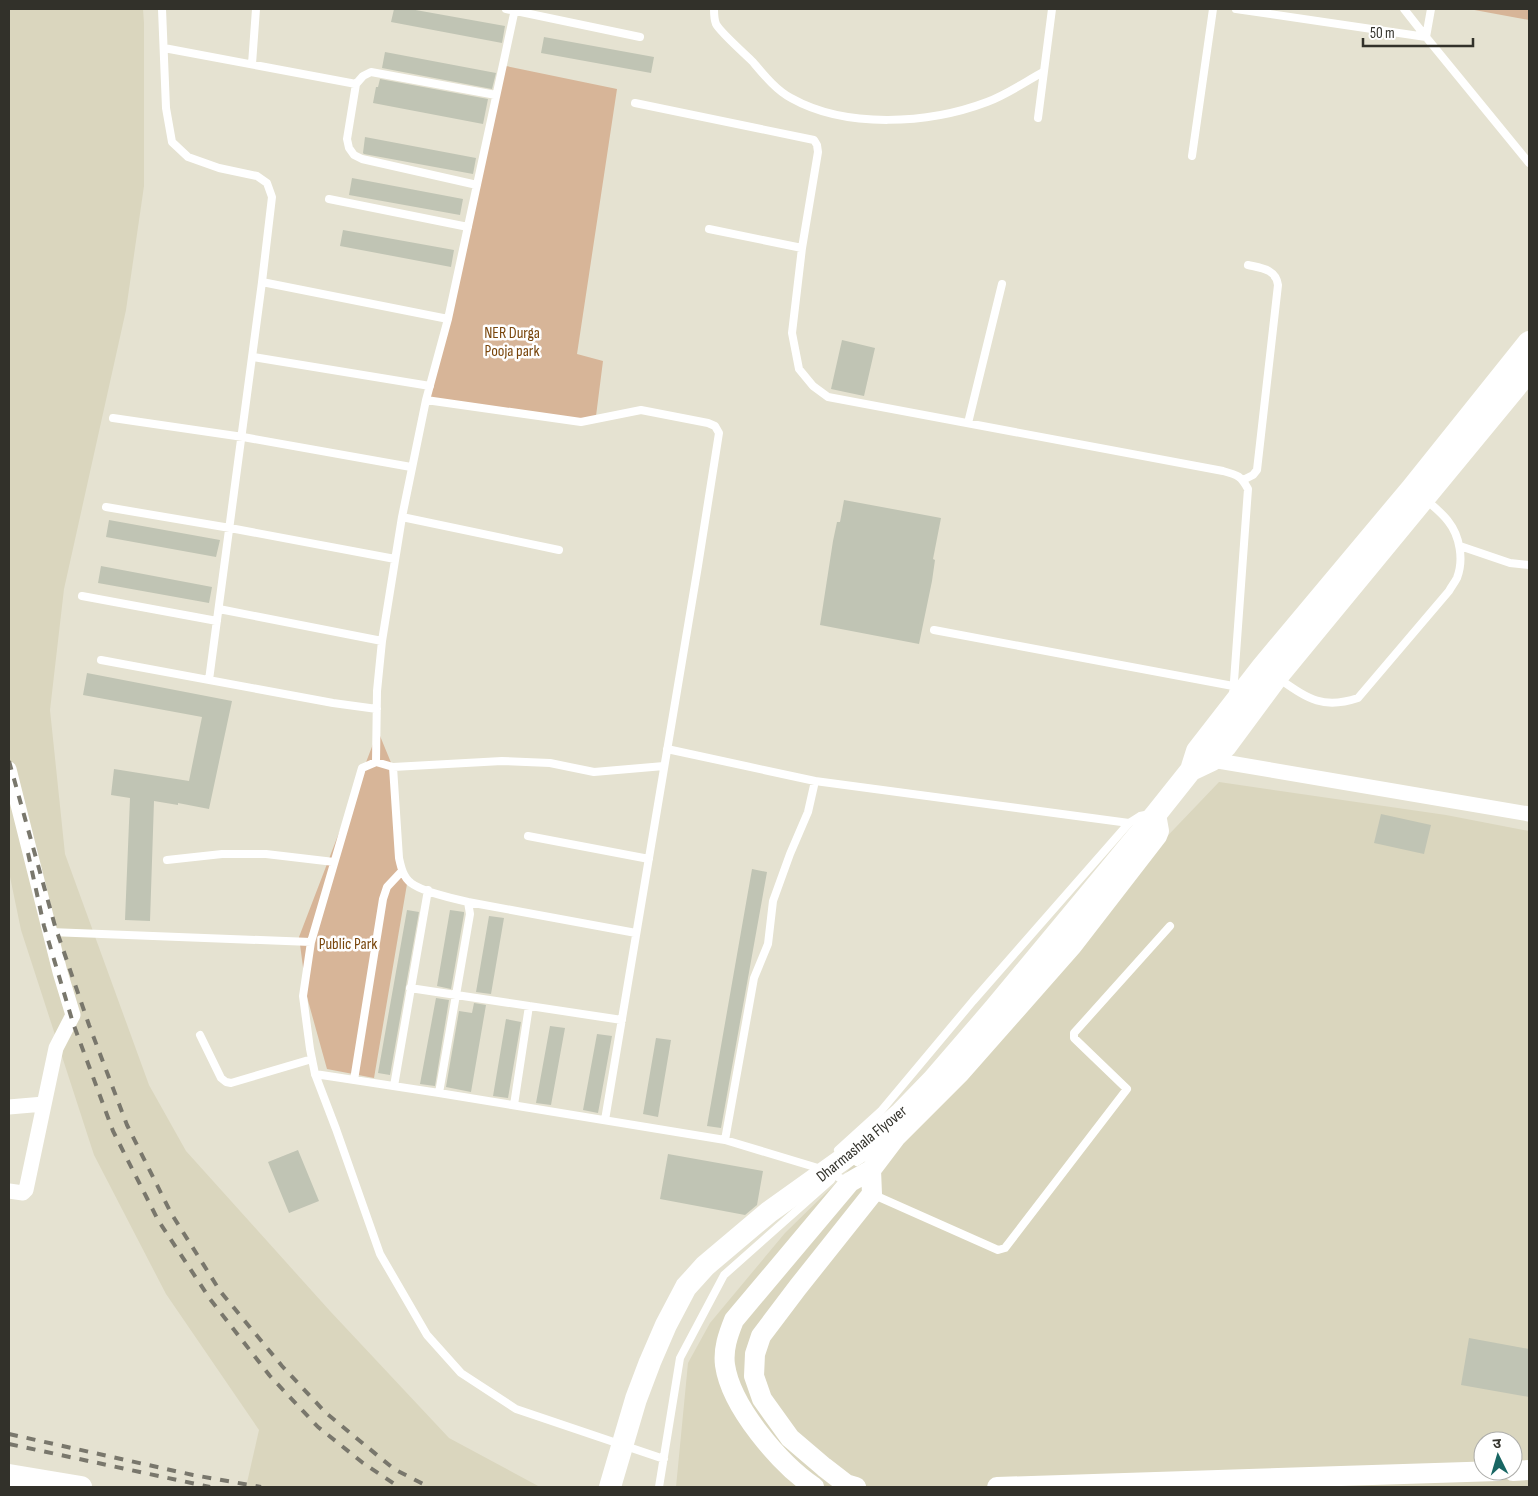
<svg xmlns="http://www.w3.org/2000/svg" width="1538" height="1496" viewBox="0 0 1538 1496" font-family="'Sofia Sans Condensed','Noto Sans Devanagari',sans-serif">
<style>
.built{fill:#dad6be;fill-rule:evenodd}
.green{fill:#d7b598}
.building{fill:#c0c4b4}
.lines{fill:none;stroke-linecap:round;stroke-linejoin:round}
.lane{stroke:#fff;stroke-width:8}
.street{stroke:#fff;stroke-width:15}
.secondary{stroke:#fff;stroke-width:20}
.primary{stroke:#fff;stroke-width:22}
.rail{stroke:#79776c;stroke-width:4;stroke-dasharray:9 9;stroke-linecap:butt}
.labels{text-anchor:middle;stroke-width:5;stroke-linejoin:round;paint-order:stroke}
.park-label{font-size:16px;fill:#79460c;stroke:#fff}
.street-label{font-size:16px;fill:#32312a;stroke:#fff}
</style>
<rect width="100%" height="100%" fill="#e5e2d1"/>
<!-- built -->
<path class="built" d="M9 9H143L144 23V186L126 310 64 589 50 710 65 854 149 1085 186 1151 330 1311 449 1438 540 1487H246L259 1430 166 1294 94 1155 21 930 9 872Z
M1219 782 1446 815 1529 831V1487H676L688 1363 710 1323 785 1233 833 1186ZM1483 1441H1513V1471H1483Z"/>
<!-- green -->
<path class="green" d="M1469 9H1529V20Z
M506 66 617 89 577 354 603 361 596 416 581 422 427 397Z
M378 731 392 765 396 858 407 884 374 1078 327 1069 307 997 299 937Z"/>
<!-- building -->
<path class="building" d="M394 9H410L505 26 502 43 391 22Z
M544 37 654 57 651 73 541 53Z
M385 52 496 73 492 89 382 68Z
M380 79 488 99 483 124 373 103 376 87H378Z
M365 137 476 158 473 174 364 154 363 153Z
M352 178 463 199 460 215 349 195Z
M343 230 454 250 451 267 340 246Z
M842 340 875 348 864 396 831 389Z
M844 500 941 518 933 559 935 560 932 581 919 644 820 625 833 541 837 522H840Z
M109 520 220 540 216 557 106 537Z
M101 566 212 587 209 603 98 583Z
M87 673 232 701 209 809 178 803V805L154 801 150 921 125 920 130 798 111 795 114 769 189 781 202 717 83 695Z
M1381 814 1431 825 1424 854 1374 843Z
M752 869 767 872 721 1128 707 1126Z
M407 910 419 912 390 1075 378 1073Z
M450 910 464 912V914L451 989 437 986Z
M489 916 504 918 491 994 476 992Z
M436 998 449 1000 435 1086 420 1084Z
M474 1003 486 1005 471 1092 446 1087 459 1011 472 1013Z
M506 1019 521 1022 508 1098 493 1096Z
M550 1026 565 1028 551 1105 536 1103Z
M597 1034 612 1036 598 1113 583 1110Z
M656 1038 671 1040 658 1117 643 1114Z
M298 1150 319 1201 289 1213 268 1162Z
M668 1154 763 1171 757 1205 745 1215 660 1199Z
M1469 1338 1529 1349V1397L1461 1385Z"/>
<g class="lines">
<!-- lane -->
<path class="lane" d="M162 9 166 108 172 142 188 157 219 168 257 176 267 183 272 197 262 282 448 319
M506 9 640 37
M714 9C714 13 714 19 716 24 720 32 745 54 753 62 764 75 776 90 791 98 846 129 929 124 987 102 1006 95 1025 82 1043 72
M1236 9 1426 37 1529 163
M1404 9 1426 37
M1426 37 1431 9
M164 48 356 84 363 76 371 72 496 95
M252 64 256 9
M356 84 347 139 349 148 354 155 362 159 477 185
M635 103 814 140 817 145 818 152 802 248 792 333 799 369 813 386 828 397 1223 471C1238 475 1241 476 1248 489L1233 695
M1038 118 1052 9
M1192 156 1213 9
M329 199 468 227
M709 229 802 248
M253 357 430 386
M426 400 581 422 641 410 708 423 715 426 719 433 698 566 605 1120
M113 418 243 437 411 467
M968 423 1002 284
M1243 480 1253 475 1257 470 1278 285C1276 269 1261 268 1248 265
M106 507 230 528 395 559
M402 517 559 550
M1460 546 1510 563 1529 565
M82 596 217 621
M219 609 382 641
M934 630 1233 686
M101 660 333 703 377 709
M1278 678C1307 698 1322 710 1358 698L1449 591C1451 587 1455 582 1457 578 1464 560 1460 536 1448 521 1442 513 1433 506 1425 499
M209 680 262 282
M667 749 815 781 1129 823
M393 767 502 761 550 763 594 772 664 766
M528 836 649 859
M167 860 222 854H266L334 862
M468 902 636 933
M50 932 311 942 362 768 376 762
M311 942 303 996 310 1049 315 1074 336 1129 380 1254 427 1335 461 1373 516 1409 664 1459
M410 988 622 1020
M200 1035 221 1078 226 1082 231 1083 312 1059
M315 1074 439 1093 725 1140 818 1168 849 1182
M354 1080 383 899 387 887 402 871
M394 1086 428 890
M439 1093 470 914 468 902C454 899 421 891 411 883 403 877 401 867 399 858L393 767 376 762 377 691 382 641 402 517 426 400 448 319 515 9
M514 1105 529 1006
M725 1140 754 978 768 944 773 901 790 854 808 812 815 781
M838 1150 881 1111 973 1001 1129 823 1140 816 1150 814
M857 1162 879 1148
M872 1194 998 1250 1005 1248 1127 1089 1074 1038V1033L1170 926
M659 1487 680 1358 724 1275 831 1180"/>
<!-- street -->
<path class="street" d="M1206 756 1212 760 1529 814
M9 769 60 972 73 1015 56 1048 26 1190 23 1193 9 1191
M9 1107 44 1104"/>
<!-- secondary -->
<path class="secondary" d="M1513 1471 1529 1470
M814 1487C780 1464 731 1407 725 1365 723 1349 728 1335 734 1320L850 1182 871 1170 896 1137 960 1073 1072 946 1157 836 1159 831 1156 814
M856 1487 846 1484 824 1467 790 1438 762 1399 754 1376 755 1354 761 1336 798 1287 872 1194 871 1170
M997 1487 1498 1471"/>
<!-- primary -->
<path class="primary" d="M1191 770 1212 760 1226 746 1277 677 1529 371
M9 1475 81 1487
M610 1487 636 1399 650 1362 666 1325 686 1287 705 1266 769 1212 874 1137 901 1113 933 1080 995 1008 1156 814 1191 770 1197 751 1263 666 1412 488 1529 342"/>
<!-- rail -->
<path class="rail" d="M9 761 55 926 89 1025 127 1125 171 1213 220 1291 282 1366 326 1413 394 1469 429 1487
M28 853 44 926 73 1023 113 1131 158 1220 210 1299 270 1376 318 1427 363 1463 399 1487
M9 1434 193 1475 261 1487
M9 1444 210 1487"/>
</g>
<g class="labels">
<!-- park labels -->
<g class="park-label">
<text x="512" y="338">NER Durga<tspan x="512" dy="18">Pooja park</tspan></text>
<text x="348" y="949">Public Park</text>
</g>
<!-- street labels -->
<g class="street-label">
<text transform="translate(861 1143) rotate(-39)" y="6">Dharmashala Flyover</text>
</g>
</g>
<!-- border -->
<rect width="1538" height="1496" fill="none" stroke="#32312a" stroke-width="20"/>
<!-- north arrow -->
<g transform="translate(1498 1456) rotate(355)"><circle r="24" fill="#ffffff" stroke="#adadaa"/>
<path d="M0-4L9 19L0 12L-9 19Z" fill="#186663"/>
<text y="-8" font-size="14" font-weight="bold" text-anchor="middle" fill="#32312a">उ</text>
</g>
<!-- scale -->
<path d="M1363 38v8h110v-8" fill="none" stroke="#32312a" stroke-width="2.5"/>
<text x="1370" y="38" font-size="15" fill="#32312a" stroke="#ffffff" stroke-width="4" paint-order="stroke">50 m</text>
</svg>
